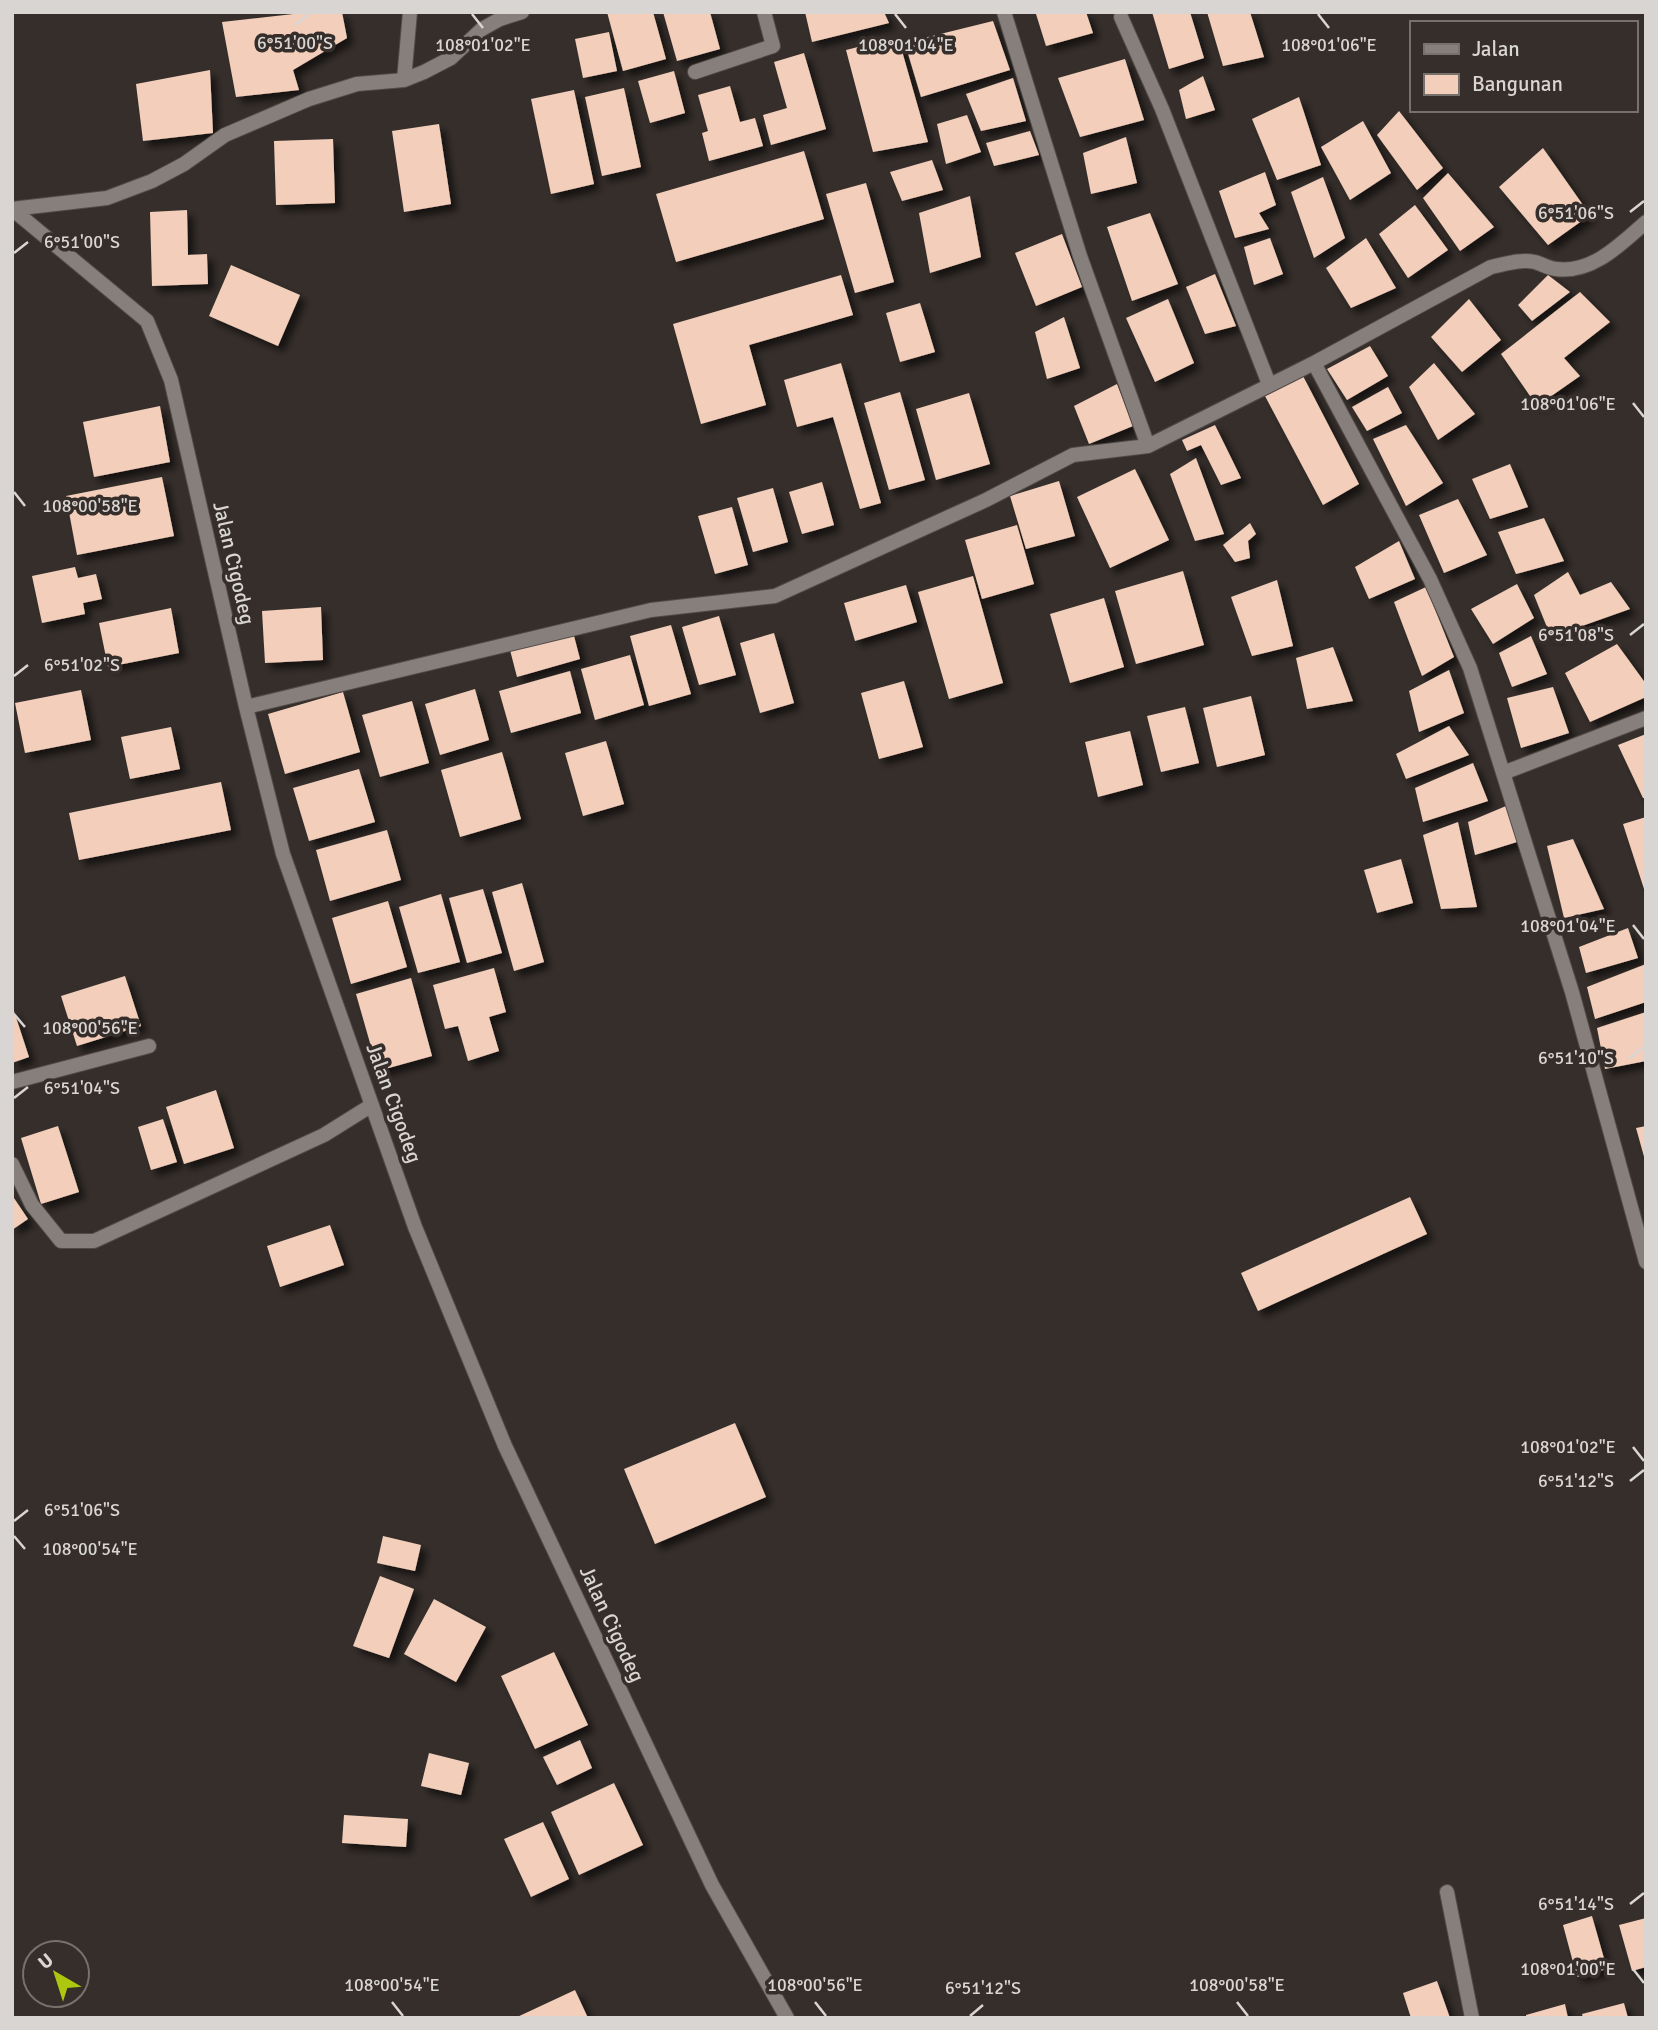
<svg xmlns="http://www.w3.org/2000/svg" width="1658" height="2030" viewBox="0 0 1658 2030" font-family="Signika,sans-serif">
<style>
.building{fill:#f3cfbb;filter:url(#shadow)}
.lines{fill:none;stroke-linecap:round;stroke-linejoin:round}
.street-casing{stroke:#524b48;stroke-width:16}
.street{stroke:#877f7b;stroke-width:14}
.ticks{fill:none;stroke:#d9d5d2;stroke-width:2.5}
.labels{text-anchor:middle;stroke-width:7;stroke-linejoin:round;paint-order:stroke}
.street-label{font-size:21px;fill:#d9d5d2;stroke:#352e2b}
.ticks-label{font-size:18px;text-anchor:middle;fill:#d9d5d2;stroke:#352e2b;stroke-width:7;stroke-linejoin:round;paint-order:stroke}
</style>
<defs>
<filter id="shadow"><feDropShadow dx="6" dy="6" stdDeviation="3.5" flood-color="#0009"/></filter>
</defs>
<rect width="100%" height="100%" fill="#352e2b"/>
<!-- building -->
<path class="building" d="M311 12H342L347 38 293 70 299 90 236 97 222 22Z
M607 12H653L666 59 623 71Z
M663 12H710L720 49 677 61Z
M805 12H884L889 23 812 42Z
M1041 12H1086L1093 33 1046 46 1036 14Z
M1152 12H1190L1204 58 1169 69Z
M1207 12H1250L1264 57 1223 66Z
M993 21 1010 70 921 97 906 47 916 40Z
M609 32 617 71 583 78 575 39Z
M898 37 928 142 873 152 846 50Z
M804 53 826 129 771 145 763 115 787 108 774 62Z
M1125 59 1144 120 1080 137 1058 78Z
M210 70 213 133 143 141 136 84Z
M674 71 685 113 650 123 638 81Z
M1203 76 1215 110 1186 119 1179 90Z
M1013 78 1026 121 981 131 966 94Z
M730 86 740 122 755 118 763 146 709 161 702 133 708 131 698 95Z
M624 88 641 167 602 176 585 97Z
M574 90 594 184 551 194 531 99Z
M1299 97 1321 165 1277 180 1252 119Z
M1399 111 1443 168 1417 190 1377 135Z
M967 115 981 152 946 164 937 124Z
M1363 121 1391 173 1350 200 1321 147Z
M439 124 451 204 404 212 392 131Z
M1030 131 1039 155 994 166 986 143Z
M1126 137 1137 183 1091 194 1083 153Z
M333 139 335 203 276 205 274 141Z
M1543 148 1590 215 1548 245 1499 187Z
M804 151 824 219 676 262 656 194Z
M932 160 943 190 902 201 890 172Z
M1265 172 1276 205 1259 213 1269 229 1235 238 1219 191Z
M1448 173 1494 227 1460 251 1423 198Z
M1323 177 1345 238 1314 258 1291 192Z
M866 183 894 282 855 293 826 194Z
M970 196 981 257 930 273 919 213Z
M1415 205 1448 250 1408 278 1379 234Z
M187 210 188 255 207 254 208 284 152 286 150 212Z
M1150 213 1178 284 1132 301 1107 227Z
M1062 234 1082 287 1036 306 1015 253Z
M1270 238 1283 274 1254 285 1244 247Z
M1366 238 1396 288 1351 308 1326 268Z
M231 265 300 295 278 346 209 316Z
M1215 274 1236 326 1205 334 1186 287Z
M841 275 853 315 749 345 766 405 701 424 673 324Z
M1548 275 1570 292 1532 321 1518 305Z
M1580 292 1610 322 1564 358 1580 376 1537 406 1501 354Z
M1168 299 1194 363 1155 382 1126 318Z
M1469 299 1501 340 1462 372 1431 337Z
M920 303 935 352 900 362 886 313Z
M1064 317 1080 368 1047 379 1035 332Z
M1370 346 1388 376 1347 400 1327 369Z
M841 363 881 503 860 509 833 417 797 427 784 380Z
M1434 363 1475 414 1438 440 1409 387Z
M1303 376 1359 484 1323 505 1265 396Z
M1117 384 1133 426 1089 444 1074 406Z
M1388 387 1402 413 1367 431 1352 407Z
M900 392 925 480 889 490 864 403Z
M969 393 990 464 936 480 916 409Z
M160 406 170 462 94 477 83 422Z
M1215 425 1241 478 1221 485 1201 445 1187 451 1182 440Z
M1406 425 1443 483 1406 506 1373 439Z
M1196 458 1224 534 1195 541 1170 474Z
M1510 464 1528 507 1490 519 1472 479Z
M1135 469 1169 540 1110 568 1077 497Z
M162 477 174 536 77 555 66 496Z
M1059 481 1075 536 1026 549 1010 496Z
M822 482 834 525 802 534 789 492Z
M773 488 788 542 753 552 737 498Z
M1458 499 1487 555 1444 573 1419 515Z
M732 507 748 565 715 574 698 516Z
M1544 518 1564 561 1516 574 1498 532Z
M1250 523 1256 534 1248 541 1250 558 1235 562 1223 545Z
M1017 525 1034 584 982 599 965 540Z
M1399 541 1415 579 1369 599 1355 567Z
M75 567 78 578 96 574 102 599 83 603 85 614 42 623 32 576Z
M1183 571 1204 645 1136 664 1115 591Z
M1568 572 1580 595 1611 582 1630 609 1551 637 1534 595Z
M973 576 1003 683 949 699 918 592Z
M1277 580 1293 646 1252 656 1231 597Z
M1517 584 1534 618 1493 644 1471 609Z
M906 585 917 622 855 641 844 603Z
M1426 587 1454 657 1422 676 1394 602Z
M1104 598 1124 667 1070 683 1050 614Z
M321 607 323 660 265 663 262 611Z
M171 608 179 653 108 667 99 623Z
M719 616 736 675 699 685 682 627Z
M671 625 691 694 649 706 630 636Z
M573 632 580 659 517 677 510 650Z
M774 633 794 703 760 713 740 643Z
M1531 636 1547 674 1512 687 1499 653Z
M1617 644 1646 684V697L1590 722 1565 673Z
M1333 647 1353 701 1307 709 1296 658Z
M630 655 644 705 595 720 581 669Z
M1449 670 1464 713 1419 732 1409 691Z
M570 671 581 713 511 733 499 691Z
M904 681 923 747 879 759 861 693Z
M1553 687 1569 733 1521 748 1507 698Z
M475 689 489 740 440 755 425 704Z
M81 690 91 740 25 753 15 703Z
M343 692 360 752 285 774 268 714Z
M1251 696 1265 755 1217 767 1203 708Z
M412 701 429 763 380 777 362 715Z
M1185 707 1199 763 1161 772 1147 716Z
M1449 726 1469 755 1406 779 1396 754Z
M171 727 180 769 130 779 121 737Z
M1130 731 1143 785 1098 797 1085 742Z
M1646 734V798H1643L1618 745Z
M606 741 624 804 583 816 565 753Z
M502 752 521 819 460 837 441 770Z
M1473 763 1488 801 1423 822 1415 788Z
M359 769 375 822 309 841 293 788Z
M221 782 231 830 79 860 69 813Z
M1506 806 1517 842 1475 855 1468 822Z
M1646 817V891L1645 892 1623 824Z
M1458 822 1477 907 1441 909 1423 835Z
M387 830 401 880 330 901 316 850Z
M1573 839 1604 909 1564 918 1547 846Z
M1401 859 1413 903 1377 913 1364 870Z
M522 883 544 962 514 971 492 892Z
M483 889 502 953 467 963 449 898Z
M441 894 460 962 418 973 399 907Z
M388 901 407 967 351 984 332 918Z
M1628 928 1638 958 1586 973 1579 947Z
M1646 964V1002L1595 1019 1587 987Z
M494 968 506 1012 489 1017 499 1051 468 1061 458 1026 445 1029 433 985Z
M125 976 141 1026 77 1046 61 996Z
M411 978 432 1056 378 1071 356 994Z
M12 1005 29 1057 12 1063Z
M1646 1012V1061L1605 1069 1597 1028Z
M216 1090 234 1148 184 1164 166 1107Z
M163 1119 177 1162 151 1170 138 1127Z
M58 1126 79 1192 41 1204 21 1138Z
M1646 1126V1159L1645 1160 1636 1128Z
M12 1195 28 1219 12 1230Z
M1410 1197 1427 1234 1258 1311 1241 1273Z
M330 1225 344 1265 280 1287 267 1246Z
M735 1423 766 1497 655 1544 624 1469Z
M383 1536 421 1545 415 1571 377 1563Z
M380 1576 414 1589 389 1658 353 1646Z
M434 1599 486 1627 456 1682 404 1654Z
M554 1652 588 1725 535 1749 501 1676Z
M580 1740 592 1768 557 1785 543 1757Z
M429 1753 469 1763 461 1795 421 1786Z
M614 1783 643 1845 579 1875 551 1812Z
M344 1815 408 1819 406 1847 342 1843Z
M543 1822 569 1879 531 1897 504 1839Z
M1592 1916 1607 1969 1577 1977 1563 1925Z
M1646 1918V1967L1632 1971 1619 1925Z
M1437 1981 1450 2018H1411L1403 1993Z
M575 1990 588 2018H515Z
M1624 2003 1628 2018H1583L1582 2014Z
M1565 2004 1568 2018H1526V2015Z"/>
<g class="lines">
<!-- street casing -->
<g class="street-casing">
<path id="street" d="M1004 12 1080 256 1148 446
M1121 17 1162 109 1269 384
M695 72 773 46 764 12
M404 80 410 12
M12 209 147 321 171 380 246 707 283 854 415 1227 505 1446 712 1885 787 2018
M12 209 107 198 152 181 184 164 225 135 309 99 357 84 404 80 424 72 451 58 482 29 500 19 522 12
M1314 363 1430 579 1470 668 1572 992 1646 1262
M246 707 651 610 775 596 986 500 1073 455 1148 446 1314 363 1491 267C1506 264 1520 259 1535 262 1542 264 1548 268 1556 269 1592 274 1621 244 1646 222
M1503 773 1646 718
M12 1082 149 1046
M12 1164 32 1205 61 1241H94L324 1135 372 1105
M1447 1892 1472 2018"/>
</g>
<!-- street -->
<use href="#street" class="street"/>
</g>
<!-- ticks -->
<path class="ticks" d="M472 14 483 28M895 14 906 28M1318 14 1329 28M295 25 309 14M1630 212 1644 201M14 253 28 242M1633 403 1644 417M14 492 25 506M1630 635 1644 624M14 676 28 665M1633 925 1644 939M14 1014 25 1027M1630 1058 1644 1047M14 1098 28 1087M1633 1447 1644 1461M1630 1481 1644 1470M14 1521 28 1510M14 1536 25 1549M1630 1904 1644 1893M1633 1969 1644 1983M392 2002 403 2016M815 2002 826 2016M1237 2002 1248 2016M970 2016 983 2005"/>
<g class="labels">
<!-- street labels -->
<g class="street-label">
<text transform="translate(234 563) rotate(77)" y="7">Jalan Cigodeg</text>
<text transform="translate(394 1103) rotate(70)" y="7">Jalan Cigodeg</text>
<text transform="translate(612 1624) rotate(65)" y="7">Jalan Cigodeg</text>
</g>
</g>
<g class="ticks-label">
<text x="295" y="49">6°51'00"S</text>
<text x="483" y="51">108°01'02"E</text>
<text x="906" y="51">108°01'04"E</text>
<text x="1329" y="51">108°01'06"E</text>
<text x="1576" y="219">6°51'06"S</text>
<text x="82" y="248">6°51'00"S</text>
<text x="1568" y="410">108°01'06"E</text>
<text x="90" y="512">108°00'58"E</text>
<text x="1576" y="641">6°51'08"S</text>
<text x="82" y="671">6°51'02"S</text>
<text x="1568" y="932">108°01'04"E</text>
<text x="90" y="1034">108°00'56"E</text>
<text x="1576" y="1064">6°51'10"S</text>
<text x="82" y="1094">6°51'04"S</text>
<text x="1568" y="1453">108°01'02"E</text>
<text x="1576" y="1487">6°51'12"S</text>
<text x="82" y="1516">6°51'06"S</text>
<text x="90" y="1555">108°00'54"E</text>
<text x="1576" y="1910">6°51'14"S</text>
<text x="1568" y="1975">108°01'00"E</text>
<text x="392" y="1991">108°00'54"E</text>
<text x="815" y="1991">108°00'56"E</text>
<text x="1237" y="1991">108°00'58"E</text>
<text x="983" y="1994">6°51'12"S</text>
</g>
<!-- border -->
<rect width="1658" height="2030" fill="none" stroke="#d9d5d2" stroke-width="28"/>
<!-- legend -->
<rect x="1410" y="21" width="228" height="91" fill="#352e2b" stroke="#77716e" stroke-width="2"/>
<rect x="1424" y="44" width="35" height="10" fill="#877f7b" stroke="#77716e" stroke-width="2"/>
<text x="1472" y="56" font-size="21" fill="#d9d5d2">Jalan</text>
<rect x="1424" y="74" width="35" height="21" fill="#f3cfbb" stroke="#77716e" stroke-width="2"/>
<text x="1472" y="91" font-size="21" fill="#d9d5d2">Bangunan</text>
<!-- north arrow -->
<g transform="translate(56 1974) rotate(321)"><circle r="33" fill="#352e2b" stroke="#77716e" stroke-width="2"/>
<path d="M0-5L12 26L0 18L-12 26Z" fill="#adc60f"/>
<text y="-10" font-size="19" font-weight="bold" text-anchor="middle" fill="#d9d5d2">U</text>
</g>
</svg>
